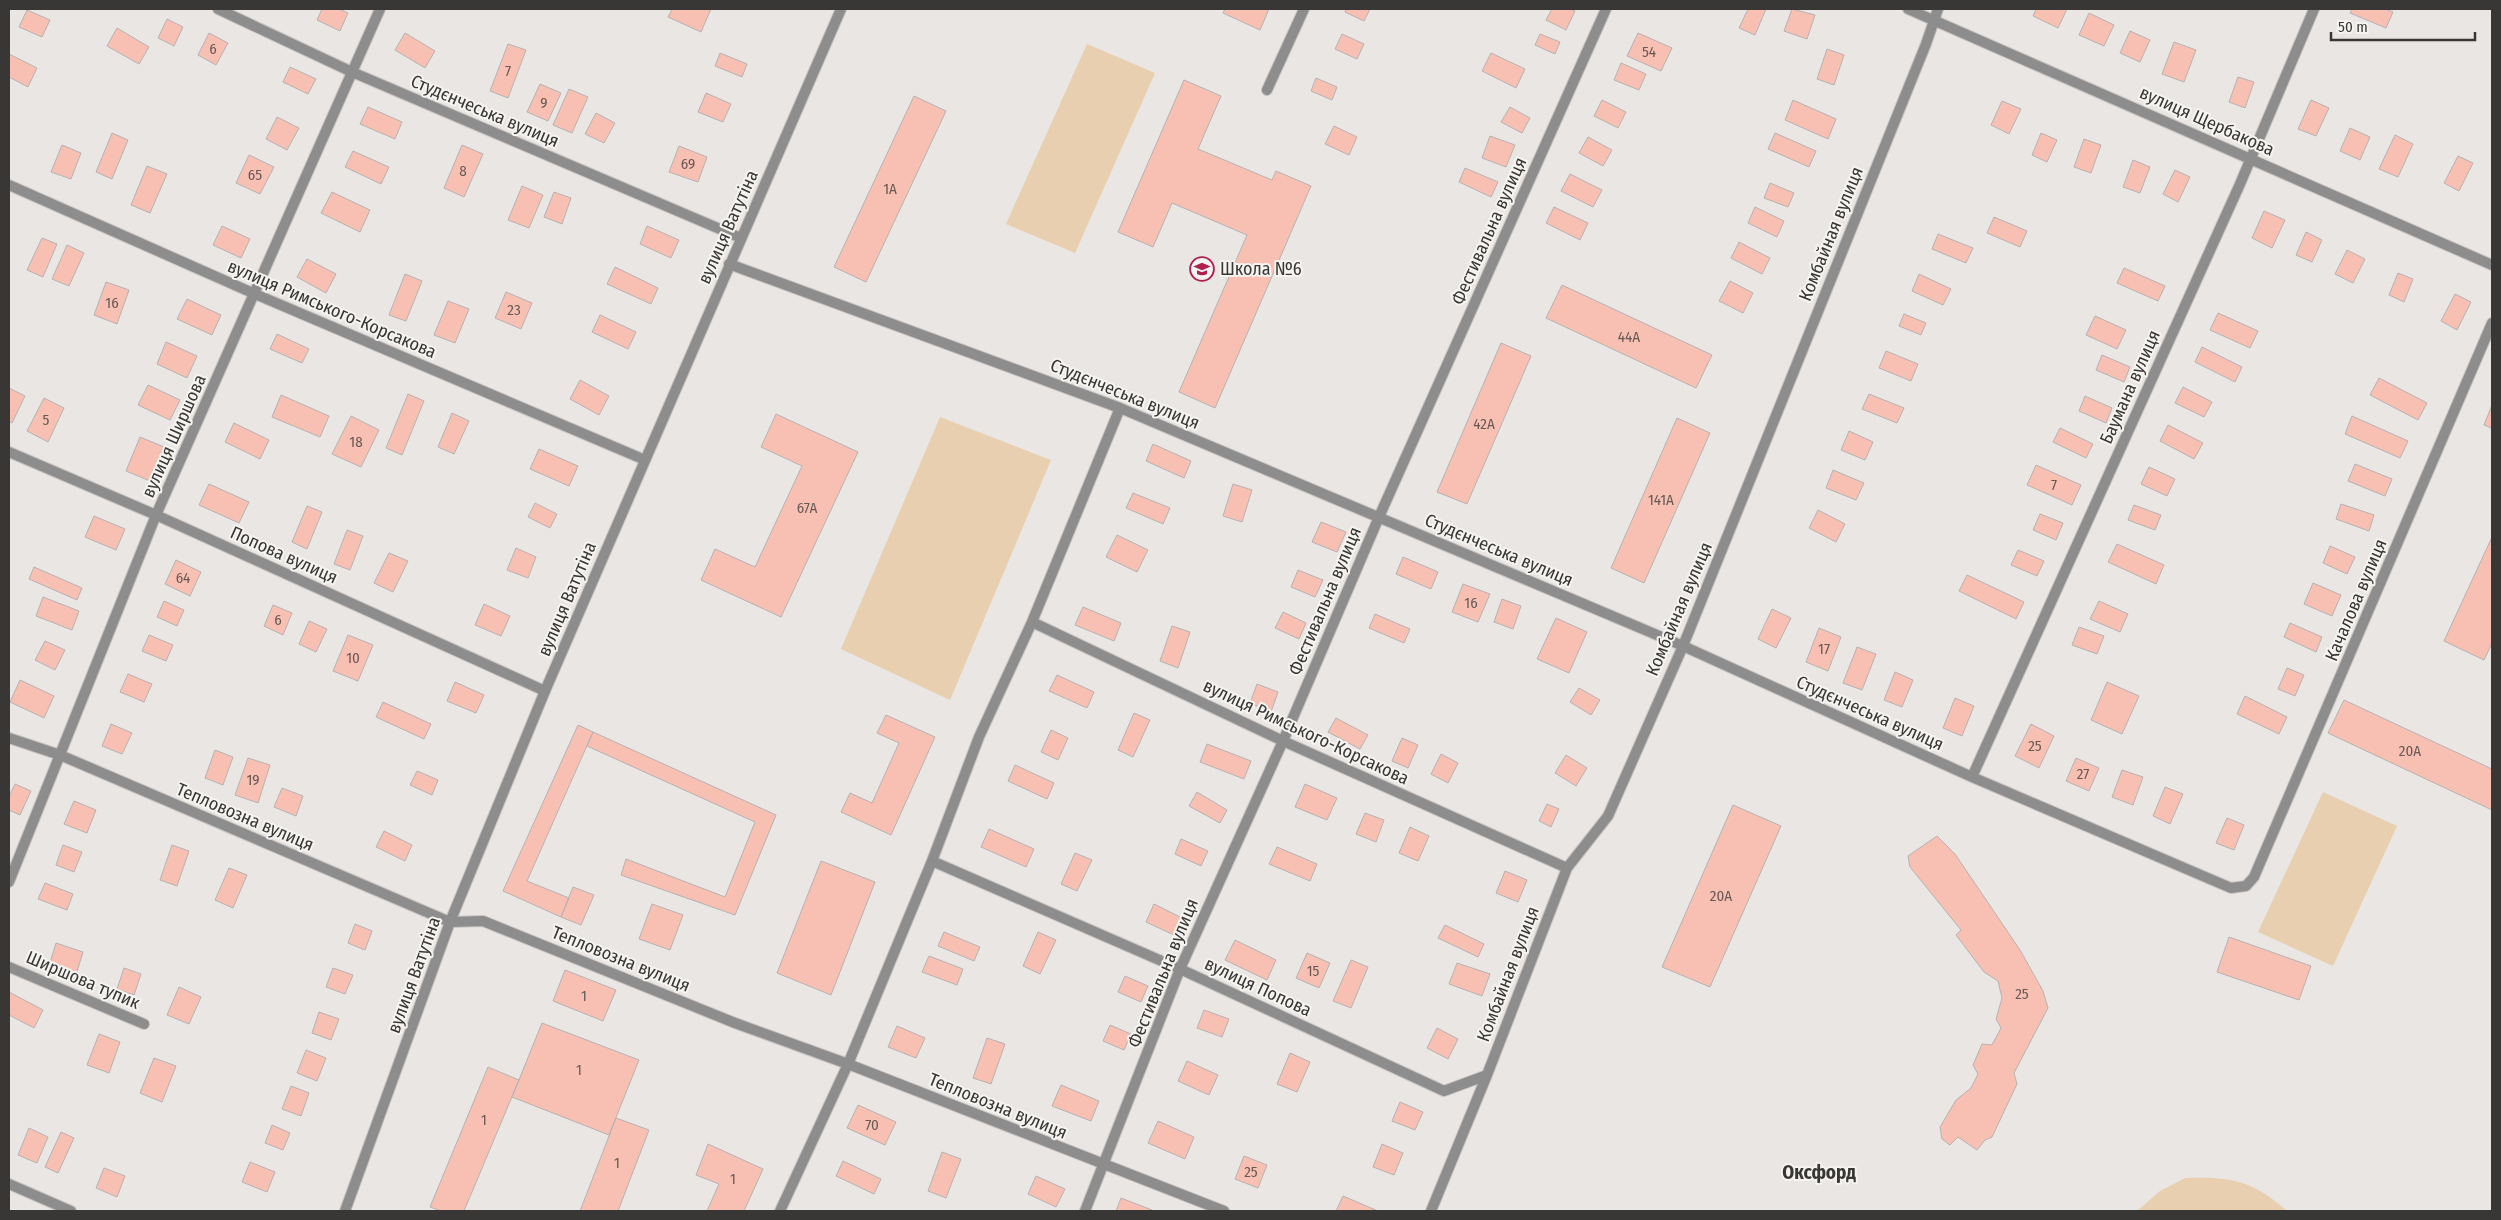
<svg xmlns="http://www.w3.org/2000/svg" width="2501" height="1220" viewBox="0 0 2501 1220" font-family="'Fira Sans Condensed',sans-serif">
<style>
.green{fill:#e8cfaf}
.building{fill:#f8c0b3;stroke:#b6b2b1}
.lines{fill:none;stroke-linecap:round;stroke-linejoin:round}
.minor-casing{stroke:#c6c3c0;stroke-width:12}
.tertiary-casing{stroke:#c6c3c0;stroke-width:12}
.minor{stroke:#8e8d8d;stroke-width:10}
.tertiary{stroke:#8e8d8d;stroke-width:10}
.labels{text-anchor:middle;stroke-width:4;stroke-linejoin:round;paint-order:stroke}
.number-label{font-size:15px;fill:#685955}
.street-label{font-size:18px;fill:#383736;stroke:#f6f4f0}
.poi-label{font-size:18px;fill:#383736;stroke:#f6f4f0;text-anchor:start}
.neighbourhood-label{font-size:19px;font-weight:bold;fill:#383736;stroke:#f6f4f0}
</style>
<rect width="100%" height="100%" fill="#e9e6e3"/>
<!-- green -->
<path class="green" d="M1087 44 1155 73 1075 253 1006 224Z
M940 417 1051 460 950 700 841 649Z
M2323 792 2397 826 2333 966 2258 932Z
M2185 1178C2231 1177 2252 1180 2287 1211H2137L2160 1191Z"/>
<!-- building -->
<path class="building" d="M322 9H339L348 13 340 31 317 20Z
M672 9H711L701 32 668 17Z
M1225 9H1269L1260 30 1223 13Z
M1346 9H1370L1364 21 1345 12Z
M1552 9H1570L1575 11 1566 30 1546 20Z
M1748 9H1766L1755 35 1739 28Z
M1792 9 1815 15 1807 39 1784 31Z
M2036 9H2067L2058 28 2033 16Z
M2352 9H2385L2393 12 2386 28 2350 13Z
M27 10 50 20 42 37 19 27Z
M2089 13 2114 25 2104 46 2079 35Z
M167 19 183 27 174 46 158 38Z
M117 28 149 47 139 64 107 46Z
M2130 31 2150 40 2140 62 2120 53Z
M209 33 228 43 216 65 198 55Z
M405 33 435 51 425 68 395 50Z
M1638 33 1672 48 1661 71 1627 56Z
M1342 34 1364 44 1357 59 1335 49Z
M1540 34 1560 42 1555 54 1535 45Z
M2174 42 2196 50 2184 82 2162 74Z
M508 44 526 50 508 98 490 91Z
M1827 49 1844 55 1834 85 1817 79Z
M720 53 747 64 742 77 715 66Z
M1491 53 1525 69 1516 88 1482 71Z
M9 54 37 68 28 87 9 77Z
M1621 63 1646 74 1639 90 1614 80Z
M290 67 316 79 308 94 283 82Z
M2238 77 2254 82 2245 108 2229 102Z
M1316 78 1337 87 1332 100 1311 91Z
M1184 80 1221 96 1198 149 1272 180 1276 171 1311 186 1215 408 1179 392 1247 235 1172 203 1153 247 1118 232Z
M540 84 561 93 548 121 527 112Z
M569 89 588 97 572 133 553 125Z
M706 93 731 104 723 122 698 112Z
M914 96 946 111 866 282 834 267Z
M1602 100 1626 112 1618 128 1594 116Z
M1793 100 1836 119 1828 139 1785 120Z
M2311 100 2329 108 2316 136 2298 129Z
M2002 101 2021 109 2009 134 1991 125Z
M368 107 402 122 395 139 360 124Z
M1510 107 1530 118 1522 133 1501 122Z
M596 113 615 123 604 143 585 134Z
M277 117 299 128 287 150 266 139Z
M1334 126 1357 137 1349 155 1325 144Z
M2350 128 2370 137 2360 160 2340 151Z
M112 133 128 140 112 179 96 172Z
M1775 133 1816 151 1809 167 1768 149Z
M2041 133 2057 140 2047 162 2032 155Z
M2395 135 2413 144 2398 177 2379 169Z
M1490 136 1515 145 1506 167 1482 158Z
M1588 137 1612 150 1603 166 1579 153Z
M2084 139 2101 145 2091 173 2074 167Z
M62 145 81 153 71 179 51 172Z
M462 145 483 154 464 197 444 188Z
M679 146 707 157 698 182 669 172Z
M353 151 389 167 381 184 345 167Z
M249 155 274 167 260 194 236 183Z
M2458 156 2473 163 2459 191 2444 183Z
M2133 160 2150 167 2140 193 2123 187Z
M147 166 167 174 150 213 131 205Z
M1465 168 1498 182 1491 197 1459 182Z
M2175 170 2190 177 2178 202 2163 194Z
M1570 174 1602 190 1593 207 1561 191Z
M1770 183 1794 193 1788 207 1764 198Z
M522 186 543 195 529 228 508 220Z
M332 192 370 210 360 232 321 213Z
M554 192 571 198 562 224 544 217Z
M1554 207 1588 223 1580 240 1546 223Z
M1755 207 1784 221 1777 237 1748 223Z
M2264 211 2285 220 2272 248 2252 238Z
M1994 217 2027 231 2020 247 1987 233Z
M222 226 250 239 241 258 213 245Z
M647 226 679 240 671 258 640 244Z
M2306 232 2322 240 2312 262 2296 255Z
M1938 234 1973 248 1966 263 1932 249Z
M42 238 57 244 43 277 27 270Z
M1739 242 1770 258 1762 274 1731 258Z
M67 245 84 253 69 286 52 279Z
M2347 250 2365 259 2353 283 2335 274Z
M307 259 336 274 326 293 297 277Z
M615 267 658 288 651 304 607 284Z
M2124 268 2165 286 2158 301 2117 283Z
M2398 273 2413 279 2404 302 2389 295Z
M405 274 422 281 406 321 389 315Z
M1919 274 1951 289 1943 305 1912 291Z
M1730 281 1753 293 1743 313 1719 301Z
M106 282 129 290 117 324 94 315Z
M1562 285 1712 355 1696 388 1546 318Z
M506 292 532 303 521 329 495 318Z
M2455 294 2471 302 2457 330 2441 321Z
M187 299 221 315 212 335 177 319Z
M448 301 469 309 455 343 434 335Z
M2218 313 2258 331 2250 348 2210 330Z
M1904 314 1926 323 1921 335 1899 326Z
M600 315 636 332 628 349 592 332Z
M2095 316 2126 330 2117 349 2086 335Z
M277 334 309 349 302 363 270 349Z
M166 342 197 356 187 378 157 364Z
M1501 343 1531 356 1467 504 1437 492Z
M2202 347 2242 367 2235 382 2195 362Z
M1886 351 1918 364 1911 381 1879 368Z
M2102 355 2130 367 2124 382 2096 370Z
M2379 378 2427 403 2418 420 2370 395Z
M580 380 609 396 599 415 570 399Z
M148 385 180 400 170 420 138 405Z
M2183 387 2212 402 2204 417 2175 403Z
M9 388 25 396 12 423 9 421Z
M408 394 424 401 402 455 386 448Z
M1869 394 1904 408 1897 423 1862 409Z
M281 395 329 416 320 437 272 417Z
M2085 396 2112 408 2106 423 2079 411Z
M44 398 64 408 48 442 27 431Z
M2492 405V428L2484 425Z
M452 413 469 421 454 454 438 447Z
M776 414 858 452 781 617 701 580 715 549 755 567 802 466 761 447Z
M351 416 379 430 361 467 332 454Z
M2352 416 2408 441 2400 458 2345 434Z
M1677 418 1710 433 1644 583 1611 568Z
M234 423 269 440 260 459 225 442Z
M2168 425 2203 443 2194 459 2160 441Z
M2060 428 2093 444 2086 458 2053 442Z
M1849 431 1873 442 1865 460 1841 450Z
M140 437 164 447 150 481 126 471Z
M1153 444 1191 461 1184 478 1146 461Z
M539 449 578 466 569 486 530 469Z
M2355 464 2392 479 2385 496 2348 481Z
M2036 465 2081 485 2072 505 2027 485Z
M2149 467 2175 479 2167 496 2141 484Z
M1833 470 1864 483 1856 500 1826 488Z
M209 484 249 502 239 523 199 505Z
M1233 484 1252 490 1242 522 1223 516Z
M1133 493 1170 508 1163 524 1126 508Z
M535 503 557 514 550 528 528 517Z
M2341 504 2374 515 2369 531 2336 519Z
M2134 505 2161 515 2155 530 2128 520Z
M307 506 322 512 307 549 292 542Z
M1818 510 1845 524 1836 542 1809 528Z
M2040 514 2063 523 2056 540 2033 530Z
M94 516 125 529 116 550 85 537Z
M1321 522 1346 532 1337 552 1312 542Z
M347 530 363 536 350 570 334 564Z
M1117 535 1148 550 1137 572 1106 557Z
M2492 537V643L2484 660 2444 641Z
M2117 544 2164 565 2156 584 2108 562Z
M2330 546 2355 557 2347 574 2323 563Z
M516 548 536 557 528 578 507 570Z
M2018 550 2044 561 2037 576 2011 565Z
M389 553 408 561 393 592 374 583Z
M1403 557 1438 572 1431 589 1396 574Z
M176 560 201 572 190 596 165 584Z
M34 567 82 588 77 600 29 579Z
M1298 570 1323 580 1315 597 1291 587Z
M1967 575 2024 602 2016 619 1959 591Z
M2313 583 2341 595 2332 616 2304 604Z
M1463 584 1490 594 1478 622 1452 612Z
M43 597 79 611 72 630 36 616Z
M1502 599 1521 606 1513 629 1494 622Z
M164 601 184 610 177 626 157 617Z
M2099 601 2128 614 2120 632 2090 619Z
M484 604 510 616 501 636 475 625Z
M273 605 292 613 283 635 264 626Z
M1083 607 1121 623 1114 641 1075 625Z
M1772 609 1791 618 1776 648 1758 639Z
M1283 612 1306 623 1299 639 1275 628Z
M1375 614 1410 629 1404 643 1369 628Z
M1556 618 1587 632 1569 673 1537 659Z
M309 621 327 629 316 652 299 644Z
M2290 623 2322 637 2316 652 2284 637Z
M1172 626 1190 632 1178 668 1160 661Z
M2079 627 2104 636 2097 654 2072 645Z
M1819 628 1841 637 1828 671 1806 662Z
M149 635 173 645 166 661 142 651Z
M348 635 373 645 358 681 333 671Z
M45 641 65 650 55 670 35 660Z
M1857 647 1876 654 1862 690 1843 683Z
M2287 668 2304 675 2295 696 2278 689Z
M1895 672 1913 680 1902 707 1884 700Z
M128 674 152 684 144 702 120 692Z
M1057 675 1094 692 1087 708 1049 691Z
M20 680 54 696 44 718 10 702Z
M455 682 484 695 476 713 447 701Z
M2107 682 2139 696 2122 734 2091 720Z
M1257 684 1278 692 1271 712 1250 703Z
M1579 688 1600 700 1591 715 1570 702Z
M2245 696 2287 717 2279 734 2237 714Z
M1955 698 1974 706 1962 736 1943 728Z
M2344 700 2492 769V810L2328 733Z
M383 702 431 724 424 739 376 717Z
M1134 713 1150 720 1133 757 1118 750Z
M886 715 935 737 891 835 841 812 850 793 872 803 899 743 877 733Z
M1336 718 1368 735 1360 749 1328 732Z
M111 724 132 733 122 754 102 746Z
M2031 724 2054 736 2039 768 2015 756Z
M578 725 593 732 527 881 569 898 561 917 503 891Z
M1051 730 1068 738 1058 760 1041 752Z
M593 732 776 815 735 915 621 875 626 859 725 897 755 822 587 746Z
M1402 738 1418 745 1408 768 1392 761Z
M1207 744 1251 761 1244 779 1200 762Z
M215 750 233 757 223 785 205 778Z
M1441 754 1458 763 1448 783 1431 774Z
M1566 755 1587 768 1576 786 1555 773Z
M248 758 270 765 258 803 235 795Z
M2076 758 2099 768 2089 791 2066 781Z
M1015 765 1054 783 1047 799 1008 781Z
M2122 770 2143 777 2133 805 2112 797Z
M417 771 438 780 432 795 410 785Z
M15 784 31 791 20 815 9 810V797Z
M1305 784 1337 798 1327 820 1295 807Z
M2165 787 2183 794 2170 824 2153 816Z
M282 788 303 796 296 816 274 807Z
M1197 792 1227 810 1220 823 1189 806Z
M74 801 96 810 87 833 64 824Z
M1547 804 1559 809 1551 827 1539 821Z
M1733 805 1781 826 1710 987 1662 967Z
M1365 813 1384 820 1376 842 1356 834Z
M2227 818 2244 825 2234 850 2216 843Z
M1410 827 1429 836 1418 861 1399 853Z
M989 829 1034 849 1026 867 981 847Z
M384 831 412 845 405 861 376 847Z
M1937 836 1955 854 2020 950 2043 991 2048 1008 2014 1073 2017 1084 1992 1137 1985 1140 1977 1150 1958 1137 1950 1145 1942 1139 1940 1127 1956 1100 1971 1088 1978 1074 1973 1065 1982 1044 1992 1045 2001 1028 1996 1019 2002 998 1998 981 1984 972 1956 935 1961 930 1910 867 1908 856Z
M1181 839 1208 851 1201 866 1175 854Z
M63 845 82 852 74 872 56 865Z
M172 845 189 851 177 886 160 880Z
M1277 847 1317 864 1310 881 1269 864Z
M1075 853 1092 860 1077 891 1061 884Z
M821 861 875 882 831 995 777 973Z
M229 868 247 875 233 908 215 900Z
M1505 871 1527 880 1518 902 1496 893Z
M45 883 73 894 67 910 38 899Z
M573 887 594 895 581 925 561 917Z
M652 904 683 915 670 950 639 939Z
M1154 904 1182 918 1174 935 1146 922Z
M355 924 372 931 365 950 348 943Z
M1445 925 1484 944 1478 957 1438 938Z
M944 932 980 947 974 961 938 946Z
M1038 932 1056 940 1040 974 1023 966Z
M2229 937 2311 966 2299 1000 2217 972Z
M1235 940 1276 960 1267 980 1225 960Z
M56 943 83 952 75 978 48 969Z
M1307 953 1330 963 1319 988 1296 978Z
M929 956 963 969 957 985 922 972Z
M1351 960 1368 967 1351 1008 1333 1001Z
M1457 963 1490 974 1482 996 1449 984Z
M124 968 141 974 134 995 117 989Z
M333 968 353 975 345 994 326 987Z
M565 970 616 990 603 1021 553 1001Z
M1125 976 1148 986 1141 1002 1118 992Z
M179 987 201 997 189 1024 167 1015Z
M9 992 43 1010 34 1028 9 1015Z
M1204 1010 1229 1019 1222 1037 1197 1028Z
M319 1012 339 1019 331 1040 312 1033Z
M542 1023 639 1060 609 1135 512 1097Z
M1110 1025 1131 1034 1124 1050 1103 1041Z
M897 1026 925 1038 916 1058 888 1047Z
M1437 1028 1458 1039 1448 1059 1427 1048Z
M99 1034 120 1042 109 1073 87 1065Z
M987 1038 1005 1044 991 1084 973 1078Z
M306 1050 326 1058 317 1081 297 1073Z
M1290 1053 1310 1062 1297 1092 1277 1084Z
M154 1058 176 1066 162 1102 140 1093Z
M1187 1061 1218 1075 1209 1095 1178 1081Z
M488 1067 519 1080 464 1211H441L430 1207Z
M1061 1085 1099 1101 1091 1121 1052 1106Z
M291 1086 309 1093 301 1116 282 1109Z
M1400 1102 1423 1112 1415 1130 1392 1121Z
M858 1105 896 1122 885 1145 847 1128Z
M616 1118 649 1130 618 1211H580Z
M1158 1121 1194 1137 1185 1159 1148 1143Z
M272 1125 290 1133 283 1150 265 1143Z
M29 1128 48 1137 37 1163 18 1155Z
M61 1132 74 1138 58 1173 45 1167Z
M708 1144 763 1169 744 1211H707L719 1184 696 1175Z
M1382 1144 1403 1153 1394 1175 1373 1167Z
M942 1152 961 1159 946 1198 928 1191Z
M1244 1156 1267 1165 1258 1188 1235 1179Z
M843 1161 881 1179 874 1194 836 1176Z
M250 1162 275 1172 267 1192 242 1182Z
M104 1168 125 1176 117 1197 96 1188Z
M1036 1176 1065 1189 1056 1207 1028 1194Z
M1343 1196 1378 1211H1336Z
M1121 1198 1152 1210 1151 1211H1116Z"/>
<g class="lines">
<!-- minor casing -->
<g class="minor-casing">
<path id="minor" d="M218 9 352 72 741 238
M1908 9 2492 265
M1267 90 1304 9
M9 185 255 294 645 460
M729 264 1120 408 1683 646 1972 777 2231 888 2246 886 2254 877 2492 323
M9 452 156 515 545 691
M1032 622 1283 741 1567 868
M9 738 60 755 450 922 483 921 735 1023 848 1064 1224 1211
M1972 777 2240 184 2314 9
M932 861 1180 969 1444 1091 1487 1075
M9 882 156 515 380 9
M9 967 144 1024
M9 1184 71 1211
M780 1211 848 1064 932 861 979 737 1032 622 1120 408
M1085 1211 1180 969 1283 741 1379 517 1606 9
M1431 1211 1487 1075 1567 868 1608 816 1683 646 1926 44 1938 9"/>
</g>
<!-- tertiary casing -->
<g class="tertiary-casing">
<path id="tertiary" d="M345 1211 450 922 545 691 841 9"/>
</g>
<!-- minor -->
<use href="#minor" class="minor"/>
<!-- tertiary -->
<use href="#tertiary" class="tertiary"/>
</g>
<!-- icons -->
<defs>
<g id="school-ring" transform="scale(1.25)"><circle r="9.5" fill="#f6f4f0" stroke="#b01f50" stroke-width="1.5"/><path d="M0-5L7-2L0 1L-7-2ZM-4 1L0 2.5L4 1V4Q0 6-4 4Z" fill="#b01f50"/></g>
</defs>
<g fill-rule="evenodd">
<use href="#school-ring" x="1202" y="269"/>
</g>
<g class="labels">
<!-- number labels -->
<g class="number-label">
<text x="213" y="54">6</text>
<text x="1649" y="57">54</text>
<text x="508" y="76">7</text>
<text x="544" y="108">9</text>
<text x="688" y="169">69</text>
<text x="463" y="176">8</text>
<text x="255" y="180">65</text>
<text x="890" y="194">1А</text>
<text x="112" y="308">16</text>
<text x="514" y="315">23</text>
<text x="1629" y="342">44А</text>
<text x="46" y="425">5</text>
<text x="1484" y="429">42А</text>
<text x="356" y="447">18</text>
<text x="2054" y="490">7</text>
<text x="1661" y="505">141А</text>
<text x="807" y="513">67А</text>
<text x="183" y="583">64</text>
<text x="1471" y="608">16</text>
<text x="278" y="625">6</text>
<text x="1824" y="654">17</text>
<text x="353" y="663">10</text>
<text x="2035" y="751">25</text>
<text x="2410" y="756">20А</text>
<text x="2083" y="779">27</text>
<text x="253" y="785">19</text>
<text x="1721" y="901">20А</text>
<text x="1313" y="976">15</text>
<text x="2022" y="999">25</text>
<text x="584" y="1001">1</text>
<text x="579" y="1075">1</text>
<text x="484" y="1125">1</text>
<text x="872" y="1130">70</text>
<text x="617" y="1168">1</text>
<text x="1251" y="1177">25</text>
<text x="733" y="1184">1</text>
</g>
<!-- street labels -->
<g class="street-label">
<text transform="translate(485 111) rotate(23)" y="6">Студєнчеська вулиця</text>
<text transform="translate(2207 121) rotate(24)" y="6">вулиця Щербакова</text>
<text transform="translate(728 227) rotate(-66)" y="6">вулиця Ватутіна</text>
<text transform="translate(1489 231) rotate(-66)" y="6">Фестивальна вулиця</text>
<text transform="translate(1831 234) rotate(-68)" y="6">Комбайная вулиця</text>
<text transform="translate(332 309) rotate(23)" y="6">вулиця Римського-Корсакова</text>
<text transform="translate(2130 387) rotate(-66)" y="6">Баумана вулиця</text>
<text transform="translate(1125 394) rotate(22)" y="6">Студєнчеська вулиця</text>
<text transform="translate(174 436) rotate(-66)" y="6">вулиця Ширшова</text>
<text transform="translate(1499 550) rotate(23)" y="6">Студєнчеська вулиця</text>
<text transform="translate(284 555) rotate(24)" y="6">Попова вулиця</text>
<text transform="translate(567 599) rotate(-67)" y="6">вулиця Ватутіна</text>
<text transform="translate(2356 600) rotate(-67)" y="6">Качалова вулиця</text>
<text transform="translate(1325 601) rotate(-67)" y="6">Фестивальна вулиця</text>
<text transform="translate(1679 609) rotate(-67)" y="6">Комбайная вулиця</text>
<text transform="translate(1870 713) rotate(24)" y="6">Студєнчеська вулиця</text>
<text transform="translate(1306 732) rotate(25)" y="6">вулиця Римського-Корсакова</text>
<text transform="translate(245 817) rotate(23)" y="6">Тепловозна вулиця</text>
<text transform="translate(621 959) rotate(22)" y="6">Тепловозна вулиця</text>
<text transform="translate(1163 973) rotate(-68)" y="6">Фестивальна вулиця</text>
<text transform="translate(1508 974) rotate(-69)" y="6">Комбайная вулиця</text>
<text transform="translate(414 975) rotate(-70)" y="6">вулиця Ватутіна</text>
<text transform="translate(83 980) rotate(23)" y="6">Ширшова тупик</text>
<text transform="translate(1258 987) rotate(25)" y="6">вулиця Попова</text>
<text transform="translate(998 1106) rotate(22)" y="6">Тепловозна вулиця</text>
</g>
<!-- poi labels -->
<g class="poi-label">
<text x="1220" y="275">Школа №6</text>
</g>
<!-- neighbourhood labels -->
<g class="neighbourhood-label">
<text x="1819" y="1179">Оксфорд</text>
</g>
</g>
<!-- border -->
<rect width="2501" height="1220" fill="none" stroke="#383736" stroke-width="20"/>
<!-- scale -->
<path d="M2331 32v8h144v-8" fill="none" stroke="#383736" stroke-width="2.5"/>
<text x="2338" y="32" font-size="15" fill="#383736" stroke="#f6f4f0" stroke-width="4" paint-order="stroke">50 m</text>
</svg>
